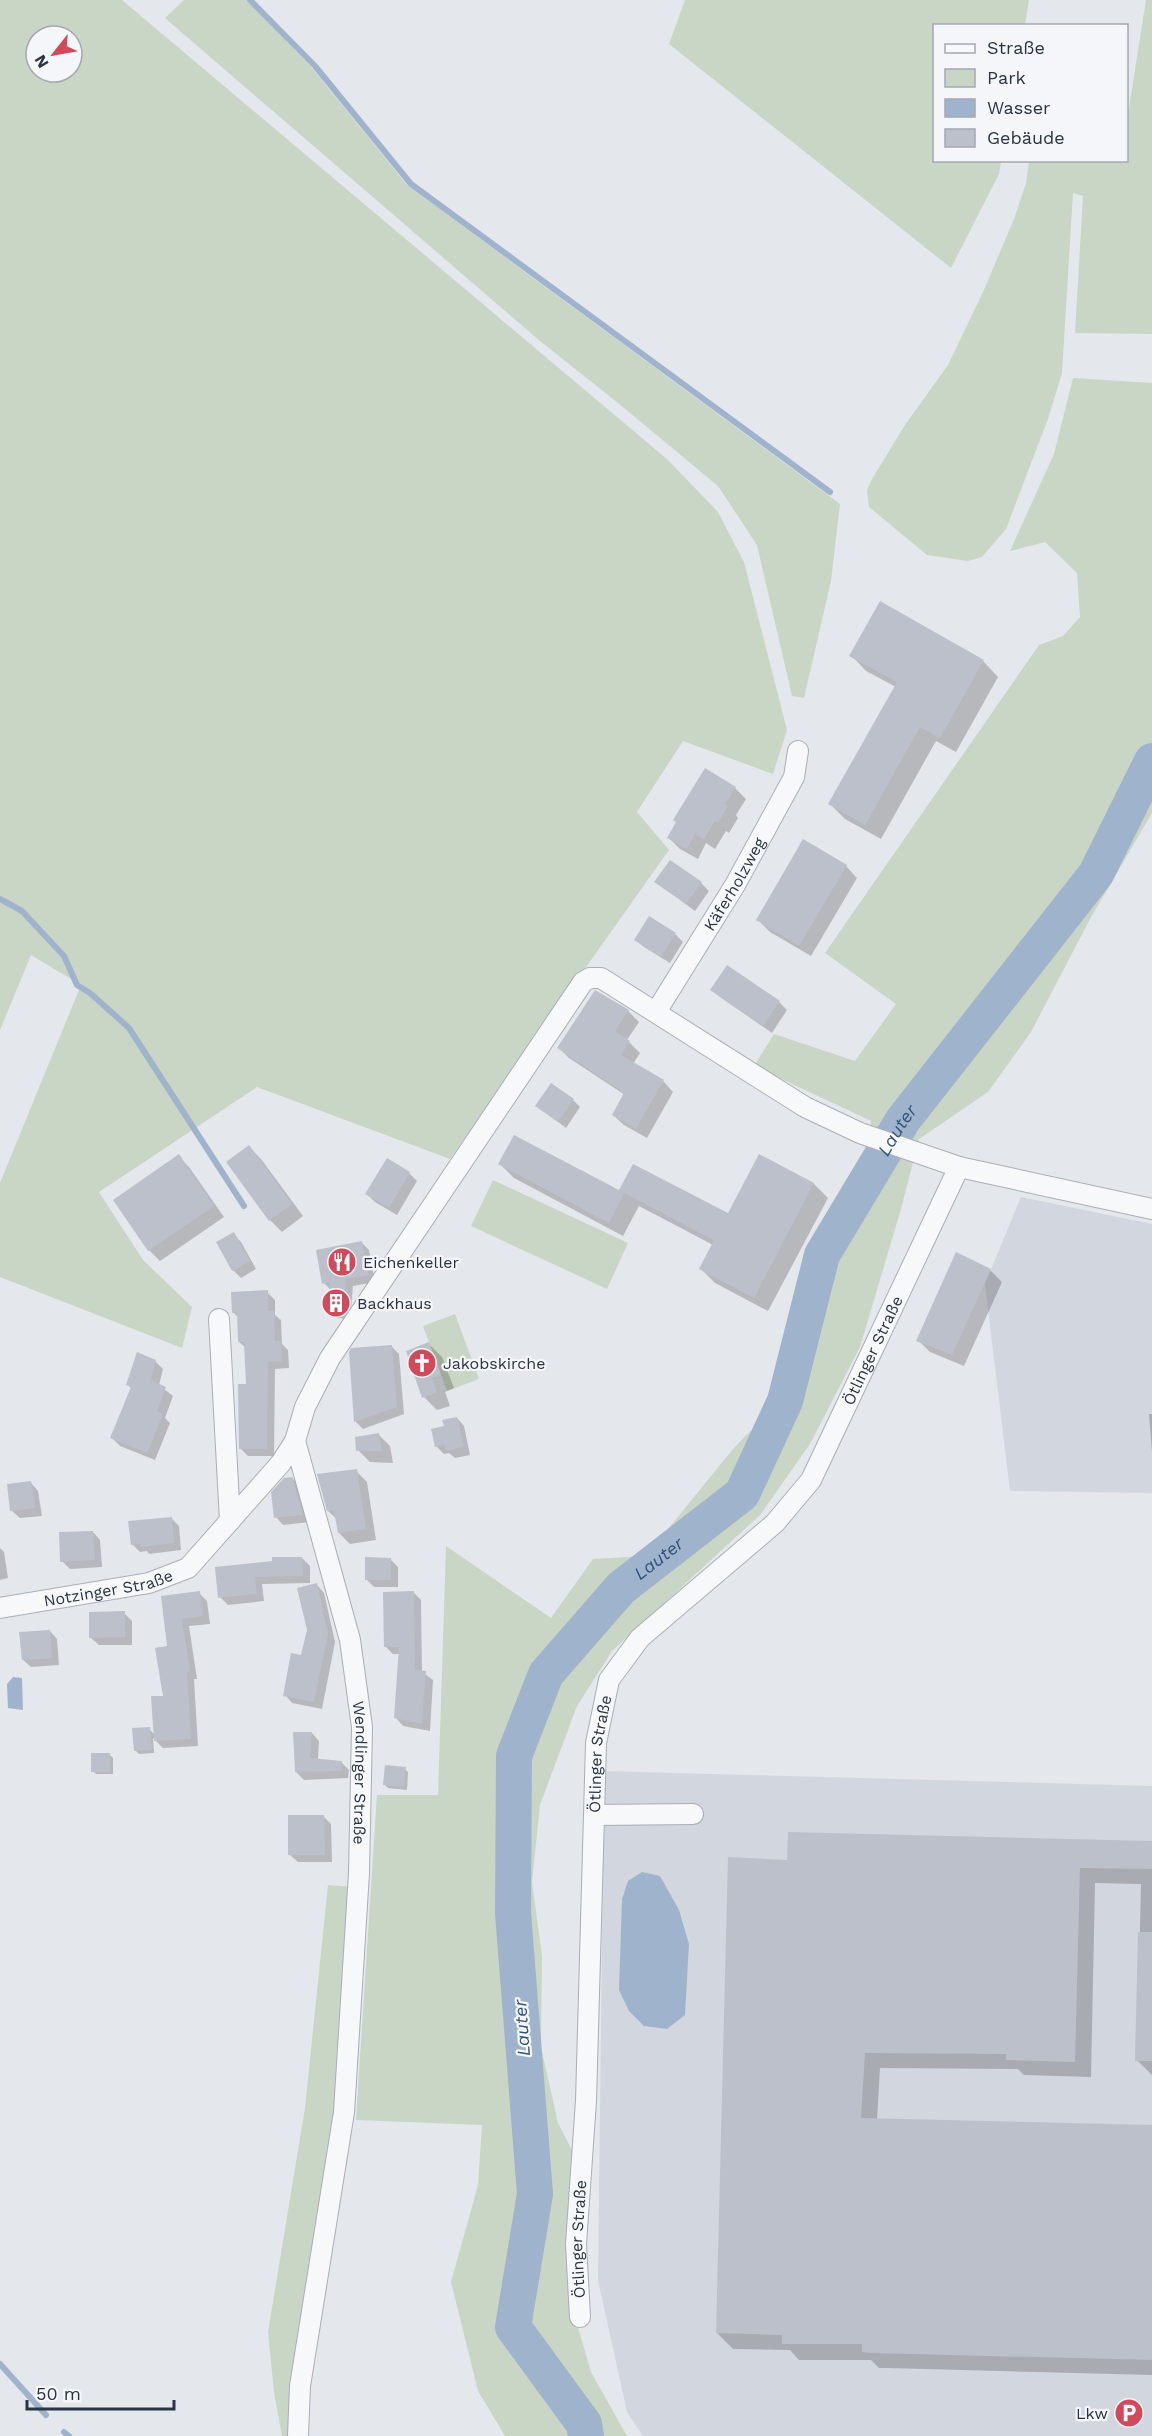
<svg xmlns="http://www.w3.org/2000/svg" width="1152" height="2436" viewBox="0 0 1152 2436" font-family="'Work Sans',sans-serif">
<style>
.built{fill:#d2d6de}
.green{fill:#c9d6c5;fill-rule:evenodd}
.water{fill:#9fb4cc}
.shadow{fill:#0003}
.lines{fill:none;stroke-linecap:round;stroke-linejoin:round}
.stream{stroke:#9fb4cc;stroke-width:6}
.river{stroke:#9fb4cc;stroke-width:36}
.building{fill:#bbc0ca}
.street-casing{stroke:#a9aeb7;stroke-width:22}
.street{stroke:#f7f8fa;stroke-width:20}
.labels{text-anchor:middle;stroke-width:4.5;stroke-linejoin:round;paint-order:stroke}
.street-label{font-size:16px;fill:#2b3445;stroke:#f4f6f9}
.poi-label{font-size:16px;fill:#2b3445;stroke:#f4f6f9;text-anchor:start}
.water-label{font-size:18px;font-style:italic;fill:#34527a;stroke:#f4f6f9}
</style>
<rect width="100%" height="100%" fill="#e4e7ec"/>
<!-- built -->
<path class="built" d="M1021 1197 1152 1224V1493L1010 1491 985 1284Z
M604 1771 1152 1786V2436H643L627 2412 598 2280Z"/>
<!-- green -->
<path class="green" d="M0 0H122L668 460 718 512 744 562 787 730 773 774 683 741 637 812 669 850 450 1159 257 1087 99 1192 143 1260 192 1307 182 1348 0 1277V1183L81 985 31 955 0 1030ZM36 36H72V72H36Z
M184 0H247L312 68 407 185 840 504 831 581 804 698 792 696 757 545 718 486 618 403 540 341 165 18Z
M685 0H1029L1025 25 934 26V160L1001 161 999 174 951 268 669 44Z
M1146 0H1152V334L1075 333 1083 196 1073 193 1062 373 1048 419 1006 529 982 557 968 561 927 555 869 507 867 490 872 479 905 425 948 365 983 292 1014 219 1026 183 1029 161 1126 160 1127 108H1129Z
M1073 378 1152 383V813L1090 919 1031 1032 988 1092 919 1139 901 1209 860 1347 810 1444 760 1515 612 1651 577 1706 540 1805 532 1882 542 1956 541 2047 558 2123 574 2154 573 2310 591 2372 627 2436H505L478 2391 451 2282 478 2185 482 2125 356 2120 377 1795H438L446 1546 551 1618 593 1559 646 1556 733 1449 762 1419 796 1294 820 1239 868 1153 871 1121 754 1066 774 1034 855 1061 896 1004 825 953 1039 645 1063 636 1080 617 1077 573 1045 542 1010 551 1054 454Z
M493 1180 628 1243 607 1289 471 1226Z
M455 1314 479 1379 447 1391 423 1326Z
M328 1885 353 1887 340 2104 293 2436H282L274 2392 268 2332 305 2108Z"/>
<!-- water -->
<path class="water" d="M13 1677 22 1678 23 1710 8 1708 7 1684Z
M642 1872 660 1876 679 1910 689 1944 685 2015 667 2029 644 2026 629 2011 619 1990 622 1899 628 1881Z"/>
<!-- shadow -->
<path class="shadow" d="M851 655 983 661 998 677 956 752 936 741 881 839 845 819 830 804 896 687 866 671Z
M735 788 746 799 736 815 738 818 729 833 726 831 715 849 706 843 698 859 680 849 669 838Z
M846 866 857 878 811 956 770 932 758 920Z
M656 882 701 883 709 891 695 911Z
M675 934 683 942 670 963 644 947 636 940Z
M727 967 779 1002 787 1010 772 1033 720 997 712 990Z
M596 992 628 1011 639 1022 627 1040 640 1053 633 1064 663 1081 673 1092 647 1138 624 1125 613 1115 625 1095 569 1058 559 1048Z
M573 1100 580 1107 566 1128 537 1106Z
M249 1147 261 1159 303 1216 282 1232 270 1220Z
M178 1156 189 1167 224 1217 160 1261 149 1250 115 1200Z
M760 1156 814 1184 828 1198 768 1311 715 1283 701 1269 713 1245 639 1206 623 1236 514 1178 500 1164 728 1215Z
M387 1160 409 1173 417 1181 397 1215 375 1202 367 1194Z
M233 1234 241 1242 256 1269 241 1278 233 1270Z
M362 1243 369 1250 375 1282 353 1286 350 1319 336 1318 329 1311 331 1290 324 1283Z
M990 1270 1002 1282 964 1366 930 1352 918 1340Z
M267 1292 275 1300V1315L281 1320 282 1344 288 1350 289 1368 275 1369 274 1456H248L240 1448 247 1385 246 1348 239 1342 238 1317 233 1312Z
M428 1343 442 1357 454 1388 445 1392 450 1406 437 1410 424 1397Z
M391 1346 399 1354 404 1414 363 1429 356 1422 350 1352Z
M138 1354 156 1362 163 1369 159 1385 173 1396 165 1418 170 1423 155 1460 120 1446 112 1438 132 1389 128 1385Z
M1149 1414H1152V1452Z
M457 1418 464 1426 470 1455 455 1458 449 1453 444 1454 436 1446Z
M378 1434 390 1446 393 1463 370 1462 358 1450Z
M356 1471 367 1482 376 1540 350 1544 339 1533 337 1519 328 1511Z
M292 1478 300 1486 310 1522 283 1525 276 1517Z
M31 1483 38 1491 42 1516 20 1518 12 1511Z
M171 1518 179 1526 181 1550 149 1554 147 1551 140 1552 132 1544Z
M93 1532 100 1540 102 1567 70 1569 62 1561Z
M0 1548 4 1552 8 1578 0 1580Z
M302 1558 310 1566V1583L262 1584 264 1601 228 1605 220 1597 217 1568Z
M390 1559 398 1567V1587H374L366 1579Z
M317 1585 324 1593 335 1642 322 1709 292 1703 285 1695 302 1657Z
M413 1592 421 1600 422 1672 433 1680 430 1731 403 1726 396 1718 400 1654H393L386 1647Z
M199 1593 207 1601 210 1624 189 1626 197 1679H194L198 1746 163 1748 153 1738 154 1753 139 1754 135 1750 149 1729 155 1735 164 1697 168 1647 163 1597Z
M124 1613 132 1621V1645H99L91 1638Z
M50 1631 57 1639 59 1665 31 1667 23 1660Z
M312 1733 319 1741 318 1760 341 1762 349 1770 348 1778 304 1780 296 1772Z
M110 1755 113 1758V1774H96L93 1771Z
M405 1769 408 1772 407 1790 388 1788 385 1785Z
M323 1816 331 1824 332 1862H298L290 1855Z
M1152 1842V2075L1137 2060 1141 1884 1095 1883 1091 2077 1024 2075 1018 2069 880 2068 877 2120 1152 2127V2375L887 2368H879L871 2360H799L790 2350 733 2349 717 2333 789 1861Z"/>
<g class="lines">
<!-- stream -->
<path class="stream" d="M250 0 315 66 411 184 830 492
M0 899 22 911 64 956 77 985 90 993 129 1028 244 1206
M0 2364 46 2415
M64 2432 69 2436"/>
<!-- river -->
<path class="river" id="s1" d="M586 2436 584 2424 513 2327 535 2194 513 1913 514 1756 546 1674 621 1588 742 1494 785 1401 822 1255 903 1120 1096 874 1152 761"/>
</g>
<!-- building -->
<path class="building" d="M880 601 984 660 940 738 920 727 865 825 828 804 897 682 849 656Z
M705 768 736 787 725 804 728 806 718 823 715 821 704 839 695 834 687 849 667 838 676 822 673 820Z
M803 839 847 865 799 946 756 920Z
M670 860 702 882 686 904 654 882Z
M649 916 676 933 661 957 634 940Z
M727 965 780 1001 763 1026 710 990Z
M595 990 629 1010 615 1031 630 1041 621 1055 664 1080 636 1129 612 1115 624 1093 557 1048Z
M551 1083 574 1099 558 1122 535 1106Z
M514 1135 619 1190 633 1164 728 1213 759 1154 814 1183 754 1298 699 1269 714 1240 624 1193 609 1223 498 1164Z
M249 1145 292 1204 269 1221 226 1162Z
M179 1154 214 1206 148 1251 113 1200Z
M387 1158 410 1172 389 1208 365 1194Z
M234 1232 250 1261 232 1271 216 1242Z
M362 1241 369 1275 346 1279 343 1313 327 1311 330 1282 322 1284 316 1250Z
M956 1252 991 1269 952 1355 916 1341Z
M268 1290V1311H274L275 1341H281L282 1361 268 1362 267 1449H239L238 1384H246L244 1342H238L237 1312 232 1313 231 1292Z
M429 1342 441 1375 432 1378 437 1392 422 1398 406 1351Z
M392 1345 397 1407 354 1422 349 1352 351 1348Z
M137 1352 156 1360 151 1380 166 1387 157 1411 163 1414 147 1453 110 1438 131 1387 126 1385Z
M457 1417 464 1447 446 1451 444 1445 435 1447 431 1429 444 1426 442 1420Z
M379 1433 382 1451H356L355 1437Z
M357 1469 366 1529 338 1533 334 1511H327L317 1474Z
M292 1477 303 1515 274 1518 271 1492 284 1478Z
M31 1481 35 1508 10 1511 7 1484Z
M172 1517 174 1543 140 1547V1544L131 1545 128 1521Z
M93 1531 95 1560 60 1562 59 1532Z
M272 1557H302L303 1576 255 1577 257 1594 218 1598 215 1567 272 1561Z
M365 1557 391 1558V1580H365Z
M317 1583 328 1634 314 1702 283 1696 291 1653 301 1655 307 1630 297 1588Z
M200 1591 203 1616 182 1619 190 1671 187 1672 191 1739 154 1741 151 1696H163L155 1648 167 1646 161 1596Z
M414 1591 415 1670 426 1671 422 1724 394 1718 399 1647H384L383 1592Z
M125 1611V1637L89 1638V1612Z
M50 1630 52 1658 22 1660 19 1632Z
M150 1727 152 1750 134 1751 132 1728Z
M293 1732H312L310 1758 342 1761 341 1771 295 1772Z
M91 1753H110V1772H91Z
M385 1765 406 1767 404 1787 383 1785Z
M288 1815H324L325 1855H288Z
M788 1832 1152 1841V1869L1080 1868 1075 2062 1006 2060V2054L865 2053 861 2118 1152 2125V2360L870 2353 862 2352V2344H782V2335L716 2333 728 1857 787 1860Z
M1138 1932H1152V2061H1135Z"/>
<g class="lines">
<!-- street casing -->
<g class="street-casing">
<g id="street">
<path id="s2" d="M656 1012 735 885 794 777 798 751"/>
<path d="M219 1319 230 1521"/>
<path id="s3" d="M295 1441 350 1640 362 1727 359 1873 344 2112 300 2386 298 2436"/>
<path id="s4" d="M0 1608 149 1583 188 1568 281 1463 295 1441 305 1407 330 1358 583 982 590 978H601L805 1107 860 1133 959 1167 1152 1209"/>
<path d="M595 1815 693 1814"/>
<path id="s5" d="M580 2317 576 2244 586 2101 596 1743 609 1680 640 1638 775 1523 811 1480 959 1167"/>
</g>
</g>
<!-- street -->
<use href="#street" class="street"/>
</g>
<!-- icons -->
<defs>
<g id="restaurant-disc" transform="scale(1.5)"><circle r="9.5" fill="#d1495b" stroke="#f4f6f9"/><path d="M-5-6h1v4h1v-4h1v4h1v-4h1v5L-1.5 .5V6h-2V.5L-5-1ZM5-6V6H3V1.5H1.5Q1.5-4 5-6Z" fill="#fff"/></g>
<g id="building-disc" transform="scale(1.5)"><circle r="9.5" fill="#d1495b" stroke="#f4f6f9"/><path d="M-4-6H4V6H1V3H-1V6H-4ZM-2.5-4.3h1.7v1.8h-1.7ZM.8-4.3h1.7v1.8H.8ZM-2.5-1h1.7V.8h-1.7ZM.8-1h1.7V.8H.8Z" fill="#fff"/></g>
<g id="church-disc" transform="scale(1.5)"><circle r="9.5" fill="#d1495b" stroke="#f4f6f9"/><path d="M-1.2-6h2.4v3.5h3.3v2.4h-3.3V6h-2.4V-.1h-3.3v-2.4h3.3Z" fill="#fff"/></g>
<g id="parking-disc" transform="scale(1.5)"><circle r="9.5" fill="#d1495b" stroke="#f4f6f9"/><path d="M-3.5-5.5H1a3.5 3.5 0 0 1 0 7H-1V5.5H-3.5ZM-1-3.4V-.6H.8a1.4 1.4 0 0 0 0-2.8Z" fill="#fff"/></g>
</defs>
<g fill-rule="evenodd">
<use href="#restaurant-disc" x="342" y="1262"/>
<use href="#building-disc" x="336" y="1303"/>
<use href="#church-disc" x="422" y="1363"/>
<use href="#parking-disc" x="1129" y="2413"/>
</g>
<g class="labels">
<!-- street labels -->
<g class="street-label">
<text dy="6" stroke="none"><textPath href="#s2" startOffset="150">Käferholzweg</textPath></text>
<text dy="6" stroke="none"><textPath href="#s5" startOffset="1068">Ötlinger Straße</textPath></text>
<text dy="6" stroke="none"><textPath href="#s4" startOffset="110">Notzinger Straße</textPath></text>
<text dy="6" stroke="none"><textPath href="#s5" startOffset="564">Ötlinger Straße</textPath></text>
<text dy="6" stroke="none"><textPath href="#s3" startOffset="340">Wendlinger Straße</textPath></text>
<text dy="6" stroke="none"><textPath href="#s5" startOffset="78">Ötlinger Straße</textPath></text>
</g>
<!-- poi labels -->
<g class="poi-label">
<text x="363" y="1268">Eichenkeller</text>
<text x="357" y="1309">Backhaus</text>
<text x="443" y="1369">Jakobskirche</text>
<text x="1108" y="2419" text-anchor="end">Lkw</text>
</g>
<!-- water labels -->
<g class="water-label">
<text dy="6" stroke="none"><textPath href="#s1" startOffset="1460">Lauter</textPath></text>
<text dy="6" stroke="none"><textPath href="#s1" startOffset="956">Lauter</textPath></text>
<text transform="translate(522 2028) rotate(-94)" y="6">Lauter</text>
</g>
</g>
<!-- legend -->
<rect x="933" y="24" width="195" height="138" fill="#f4f6f9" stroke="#a4a8b1" stroke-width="1.5"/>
<rect x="945" y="44" width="30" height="9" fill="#f7f8fa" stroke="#a4a8b1" stroke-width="1.5"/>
<text x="987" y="54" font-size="18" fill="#2b3445">Straße</text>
<rect x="945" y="69" width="30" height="18" fill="#c9d6c5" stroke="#a4a8b1" stroke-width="1.5"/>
<text x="987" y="84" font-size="18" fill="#2b3445">Park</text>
<rect x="945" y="99" width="30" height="18" fill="#9fb4cc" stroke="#a4a8b1" stroke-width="1.5"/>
<text x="987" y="114" font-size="18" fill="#2b3445">Wasser</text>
<rect x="945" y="129" width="30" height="18" fill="#bbc0ca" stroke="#a4a8b1" stroke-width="1.5"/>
<text x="987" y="144" font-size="18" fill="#2b3445">Gebäude</text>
<!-- north arrow -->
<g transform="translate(54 54) rotate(239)"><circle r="28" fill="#f4f6f9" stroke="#a4a8b1" stroke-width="1.5"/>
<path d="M0-4.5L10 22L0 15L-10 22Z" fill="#d1495b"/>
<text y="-9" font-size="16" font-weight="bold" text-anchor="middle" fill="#2b3445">N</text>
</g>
<!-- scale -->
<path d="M27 2400v9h147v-9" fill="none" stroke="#2b3445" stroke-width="3"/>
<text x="36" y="2400" font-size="18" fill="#2b3445" stroke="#f4f6f9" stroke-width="4.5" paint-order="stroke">50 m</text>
</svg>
